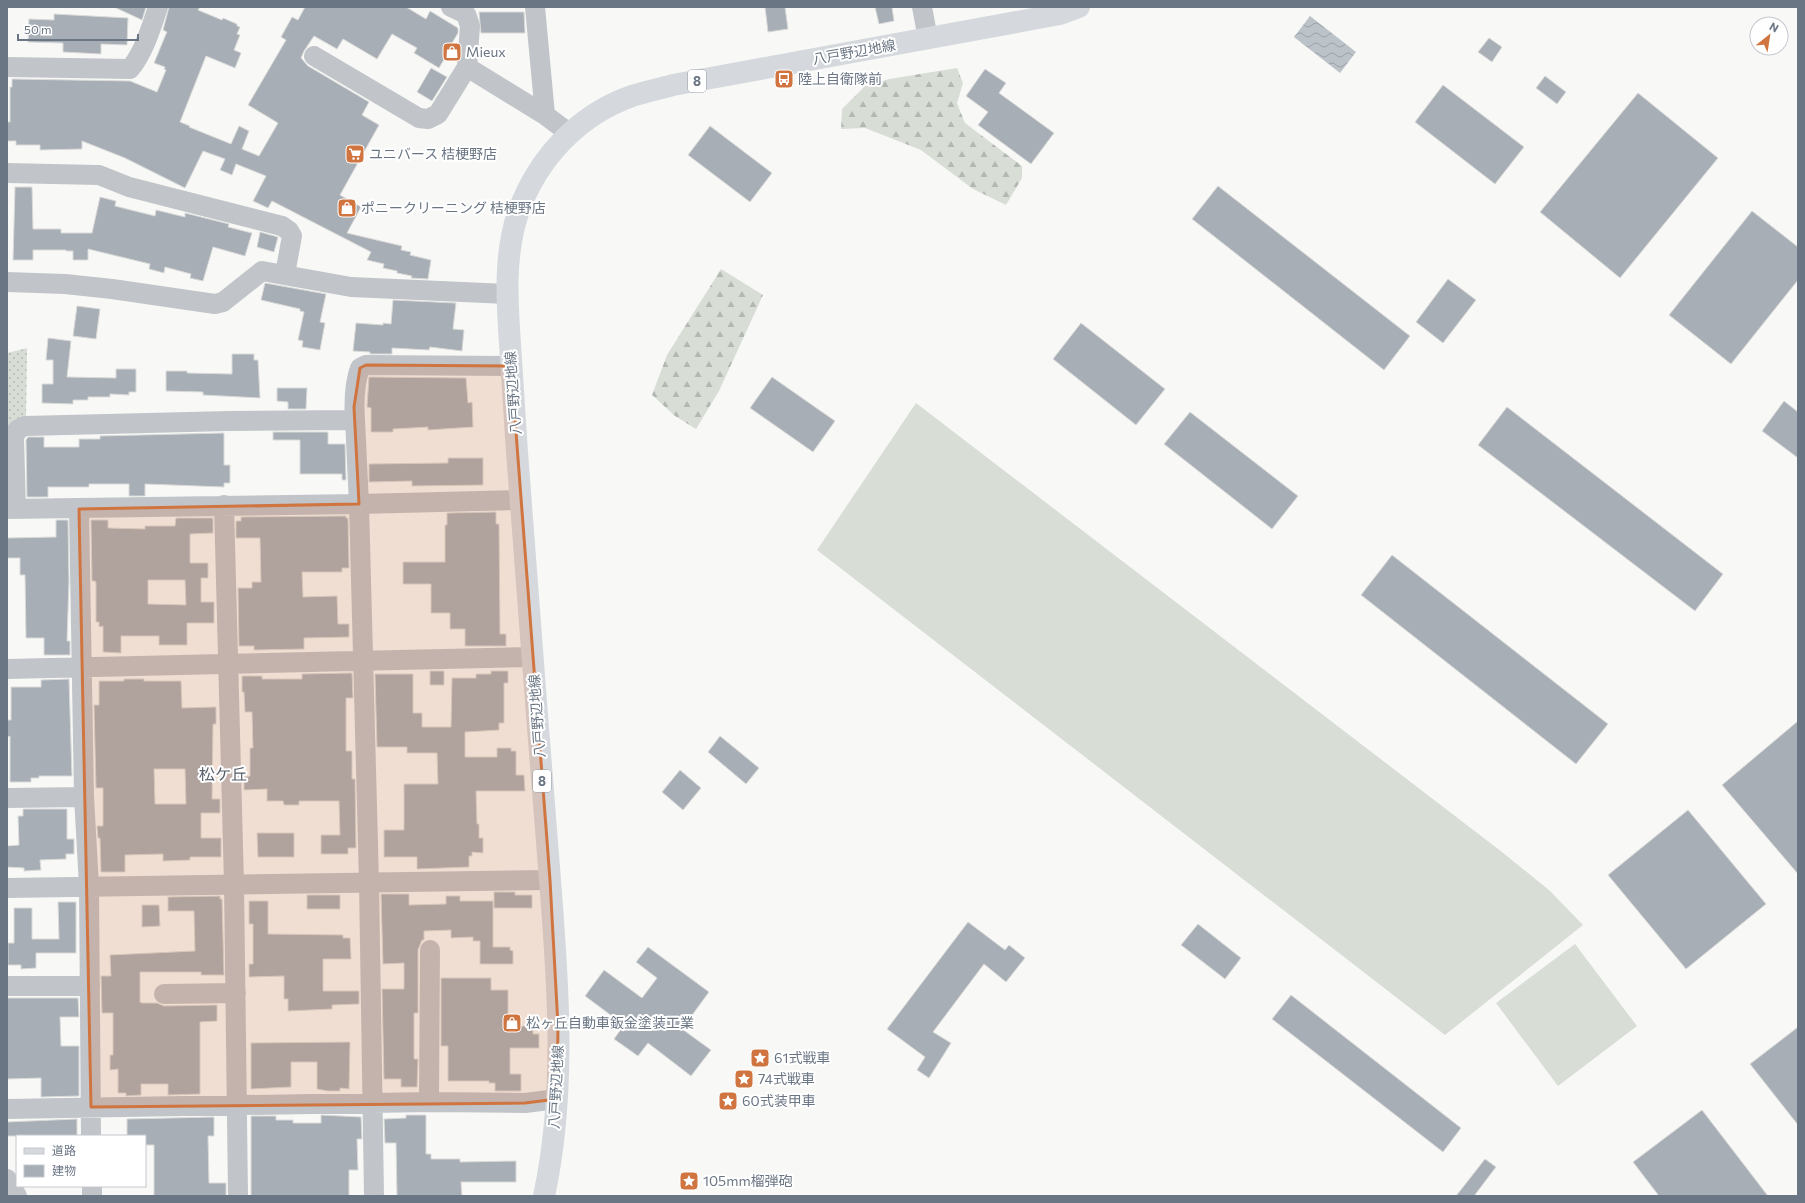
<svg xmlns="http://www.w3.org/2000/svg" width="1805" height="1203" viewBox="0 0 1805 1203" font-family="Commissioner,'Noto Sans JP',sans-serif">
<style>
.grass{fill:#d8ddd6}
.forest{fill:url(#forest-firs)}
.park{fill:url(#park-dots)}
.water{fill:url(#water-waves)}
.building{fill:#a8aeb5;stroke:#dadbd9;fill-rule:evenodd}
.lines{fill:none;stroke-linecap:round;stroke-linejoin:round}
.minor{stroke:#c1c4c8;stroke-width:20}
.major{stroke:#d5d9dd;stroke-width:22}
.marked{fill:#d07540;fill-opacity:0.2;stroke:#d07540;stroke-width:3;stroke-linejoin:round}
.labels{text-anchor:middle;stroke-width:4;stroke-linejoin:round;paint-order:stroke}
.shield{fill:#fff;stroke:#979fa9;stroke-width:1}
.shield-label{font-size:13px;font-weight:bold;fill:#6b7684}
.poi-label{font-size:14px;fill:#6b7684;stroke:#fff;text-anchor:start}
.street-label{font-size:14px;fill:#6b7684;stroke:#fff}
.quarter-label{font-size:16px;fill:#58606a;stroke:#fff}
</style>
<defs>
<pattern id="forest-firs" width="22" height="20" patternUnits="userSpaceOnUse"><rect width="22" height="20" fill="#d8ddd6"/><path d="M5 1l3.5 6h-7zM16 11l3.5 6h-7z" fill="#b3b8b3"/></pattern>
<pattern id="park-dots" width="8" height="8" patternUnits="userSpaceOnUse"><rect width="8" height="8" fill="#d8ddd6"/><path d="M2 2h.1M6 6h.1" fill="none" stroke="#b3b8b3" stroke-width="1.8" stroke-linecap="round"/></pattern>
<pattern id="water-waves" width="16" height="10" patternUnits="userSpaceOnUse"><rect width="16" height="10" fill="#bbc2c8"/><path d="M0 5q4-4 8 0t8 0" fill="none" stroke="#9ca2a8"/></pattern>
</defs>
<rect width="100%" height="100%" fill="#f8f9f7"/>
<!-- grass -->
<path class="grass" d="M916 403 1502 852 1549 890 1583 925 1445 1035 817 550Z
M1575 944 1637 1026 1558 1086 1496 1003Z"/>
<!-- forest -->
<path class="forest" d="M957 68 963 83 957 103 965 123 1022 166V178L1006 205 973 189 921 150 865 128 841 129 842 109 864 87 889 79Z
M721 269 763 295 719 391 696 429 675 416 652 395 667 355Z"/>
<!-- park -->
<path class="park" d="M27 348 26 420 11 422 7 427 9 502H7V353Z"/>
<!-- water -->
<path class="water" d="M1310 16 1356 52 1340 73 1294 37Z"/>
<!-- building -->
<path class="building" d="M114 7H146L142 20Z
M169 7H200L198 10 222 20 223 18 237 24V26L240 27 237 34 240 35 234 50 241 53 235 68 206 56 180 122 190 126 189 127 231 144 239 126 249 131 242 149 259 156 278 123 248 105 286 40 281 37 292 17 298 20 305 7H406L426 19 430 11 458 28V33L449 48 450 49 439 68 414 53 417 48 392 34 377 59 343 39 337 49 314 36 304 51 301 58 308 66 369 102 362 115 379 125 340 195 361 207 347 233 402 246 401 250 411 252 410 255 431 260 428 279 411 278 412 276 397 273V271L383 268 384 264 367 260 371 252 272 201 268 208 253 201 266 176 236 164 232 175 220 170 225 159 203 151 185 188 125 158 82 141V149L40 150V145H16V141H7V122H10V87H12V79L130 81 157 92 166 70 164 69 165 67 154 63 166 34 167 32 163 30Z
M765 7H785L788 29 768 32Z
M875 7H892L894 21 879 24Z
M479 12H524L525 33H481Z
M54 14 128 18 127 45 101 44V54L63 52V43L28 42 29 19 54 20Z
M1489 38 1502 47 1492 62 1478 52Z
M431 68 447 77 432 101 417 92Z
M985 69 1006 83 999 93 1054 133 1031 164 978 125 988 112 966 96Z
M1545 76 1566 92 1557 104 1536 88Z
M1443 85 1524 147 1495 184 1415 122Z
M1638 93 1718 158 1620 278 1540 212Z
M710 126 772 173 750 202 688 155Z
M1218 186 1410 336 1384 370 1192 219Z
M15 187H32L33 229H61V233H92L100 197 116 201 115 206 155 216 156 210 185 217V213L229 224 228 227 252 233 245 256 213 247 203 281 190 278 191 274 165 267 164 273 149 269 150 264 88 249V260H73V251H66V250H33V260H13Z
M1752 211 1798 247V280L1731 364 1669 315Z
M260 232 278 237 274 252 257 247Z
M1448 279 1476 300 1443 343 1416 322Z
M265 283 326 294 320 322 325 323 320 350 302 347 303 341 298 340 304 312 300 311V309L261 300Z
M393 300 456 303 453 329 464 330 462 351 430 347 429 350 392 348V354H370V352L353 351 356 323 383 325V323L391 324Z
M77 306 100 309 96 339 73 336Z
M1081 323 1165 389 1136 425 1053 359Z
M48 338 71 341 67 377 116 378V369H136V392H129V395L110 394V397H88V400H73V404L42 403V384H53V360H46Z
M232 354H254V360H258L260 398 203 395V392L166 391V371H187V373L232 374Z
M369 377 466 378 468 403 472 402 473 427 428 430V427L393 429V432H371V408L367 407Z
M772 377 835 421 813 452 750 408Z
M277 388H307L306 409H288V402L277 401Z
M1784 401 1798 412V458L1762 431Z
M1507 407 1723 574 1695 611 1478 445Z
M1190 412 1298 496 1272 529 1164 444Z
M273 432H328V444H345L346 480H342V474H300V440H273Z
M224 433V465H230V483H224V487L145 484V496H129V484H89V487H48V497H27L26 440 28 437H44V447H79V439H100V436Z
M448 458H483V485L412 486V481L369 482V464L448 463Z
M496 512V524H499L500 634H506V646H465V629H450V613H431V584H403V562H445V525H447V513Z
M346 516V518H348L349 568H342V572H302L303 597 337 596 338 624H349V637L304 638V649L254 650V646H239L238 588H252V582H261L260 538H236V521H241V517Z
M176 518H213V533L190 534V563H208V578H201V602H214V623H187V645H159V636H121V653L103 652V626L99 627V622H96V583L95 581H92L91 520H108V528L145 529V526H175ZM148 580H185L186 605 148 604Z
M56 520H68L69 581 67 641H70V655H44V638H26L25 575H20V558H7V538L56 537Z
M1392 555 1608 724 1576 764 1361 595Z
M430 671H444V685H430Z
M491 671H508V683H504V723H499V730L465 732V757H497V748H511V751H516V775H524L525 791H476L477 824H479V838H483V853L472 852V856H469V867L417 869V857H384V830H404V784H438L437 753H407V747H377L375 674H413V713H422V727H451L452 678H476V674H491Z
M352 673 353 698H346V751H352V779H355L356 848H348V854H321V835H340L339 801H299V805H284L283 801H267V789L244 790V777L250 776V748H253L252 712H245L244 692H242V676H262V679H302V674Z
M69 679 72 776H39V778H31V782H10V736L7 737V720H11V687H41V680Z
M124 679H144V681H181L182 708 216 707V724H213L212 799H220V813H201V838H221V857H190V860L163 861V854L125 855V872H101L100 838H98L97 826H103V788H96L94 705H99V681H124ZM154 769H185L186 804H155Z
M1798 721V874L1722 785Z
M720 736 759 768 746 784 708 752Z
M680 770 701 788 683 810 662 792Z
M23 809H67V839H74V854H66V859L40 860 41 870 24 871V868L7 867V846L19 845 18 816H23Z
M1688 810 1766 904 1686 969 1608 875Z
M257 833H294V857H258Z
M494 892H515V895H532V908H494Z
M381 894H409V905L446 904V896H460V901H493V947H510V950L513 951V964H480V941H473V937L451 938V930L424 931V940H422L418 950V1013H414V1059H418L417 1087H401V1079H384L382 989H404V963L383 964Z
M307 895H340V909H307Z
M220 896V899H222L224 975H201V972H140V1002L142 1003H157L164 1006 217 1005V1021L200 1022V1094L168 1095V1084H141V1095L126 1096V1093H118V1069L110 1070V1055H113V1013H102L101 976H111L110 955 195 951 194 911H168V897Z
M249 901H268V934L343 935V938H350L351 959H323V991H359V1004L332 1005V1009L288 1011V999H284V976L249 977V964H253V924H249Z
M58 902H76V953H36V968L21 969V965H8V943H14V908H32V939H59Z
M142 905H159L160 926 142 927Z
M968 922 1005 950 1009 945 1025 958 1006 982 984 964 933 1032 951 1043 929 1078 917 1070 925 1057 887 1029Z
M1198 924 1241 958 1225 979 1181 945Z
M648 947 709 992 682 1029 711 1050 691 1076 648 1043 638 1056 614 1039 624 1025 585 996 604 970 642 998 657 978 636 962Z
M441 978H491V990H508V1026H533V1034H539V1048H510V1074H521V1091H495V1083H489V1081H448V1046H441Z
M1291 995 1461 1128 1443 1152 1272 1019Z
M7 998H78L79 1017H60L61 1046H79V1096L41 1097V1078L7 1079Z
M1798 1027V1125L1750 1064Z
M350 1042 349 1089 340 1088V1091H328L317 1089V1062H291V1087L251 1089V1043Z
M1702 1110 1768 1196H1659L1633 1162Z
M321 1115 361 1117 362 1139H357L358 1170H349V1196H251V1116H276V1120H293V1123H321Z
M406 1115H426V1154H431V1159H460V1162L516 1161V1182H461L462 1196H397L396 1143H385L384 1119 406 1118Z
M214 1117V1136H208L209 1183H226V1196H154V1145H145V1136H127V1119Z
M77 1119V1136H7V1122Z
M1485 1159 1496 1167 1474 1196H1456Z"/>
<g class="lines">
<!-- minor -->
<path class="minor" d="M451 7 466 14 470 26 467 67 545 115 569 133
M535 7 545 115
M922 7 928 39
M314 56 419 118 428 119 438 114 467 67
M7 67 130 69C144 52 151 28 158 7
M7 173 99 175 129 187 282 226 289 231 292 236 285 274
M7 282 65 284 112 289 215 304 223 302 262 271 351 287 507 294
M355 420 359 504 369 882 374 1196
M224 505 234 884 238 1196
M7 509 359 504 521 500
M16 509 14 438 17 430 25 426 229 421 355 420C354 404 354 384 360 368L366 365 511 366
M79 509 84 797 89 886 91 1136
M7 669 533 657
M7 798 84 797
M7 888 550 880
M7 986H90
M164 994 236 993
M429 1102 430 950
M7 1109 429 1102 525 1103 557 1099
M7 1179 17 1196
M92 1186V1196"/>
<!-- major -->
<path class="major" d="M544 1196C569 1080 556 959 547 842 537 712 526 582 517 452 515 416 512 380 510 344 507 300 504 255 518 213 537 159 578 115 632 96 645 92 659 89 673 85L1060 14 1079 7"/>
</g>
<!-- marked area -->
<path class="marked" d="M366 365 511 366 550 880 558 1026 557 1099 525 1103 91 1107 79 509 359 504 354 407 360 368Z"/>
<!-- icons -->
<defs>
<g id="shop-square" transform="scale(1)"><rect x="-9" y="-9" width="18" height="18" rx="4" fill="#d07540" stroke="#fff"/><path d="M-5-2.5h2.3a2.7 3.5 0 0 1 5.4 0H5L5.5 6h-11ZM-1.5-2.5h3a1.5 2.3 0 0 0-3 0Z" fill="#fff"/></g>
<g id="bus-square" transform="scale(1)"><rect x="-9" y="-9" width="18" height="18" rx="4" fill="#d07540" stroke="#fff"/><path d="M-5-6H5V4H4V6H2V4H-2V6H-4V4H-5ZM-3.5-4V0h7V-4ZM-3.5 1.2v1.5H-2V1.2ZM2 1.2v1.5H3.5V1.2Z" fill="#fff"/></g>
<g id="supermarket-square" transform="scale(1)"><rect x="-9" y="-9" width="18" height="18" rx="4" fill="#d07540" stroke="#fff"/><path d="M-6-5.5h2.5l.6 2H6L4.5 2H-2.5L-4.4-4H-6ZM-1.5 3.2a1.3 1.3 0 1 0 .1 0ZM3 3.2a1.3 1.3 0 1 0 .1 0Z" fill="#fff"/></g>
<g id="sight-square" transform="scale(1)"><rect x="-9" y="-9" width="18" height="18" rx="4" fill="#d07540" stroke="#fff"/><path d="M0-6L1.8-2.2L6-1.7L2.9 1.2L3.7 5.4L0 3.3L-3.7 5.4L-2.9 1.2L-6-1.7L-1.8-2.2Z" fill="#fff"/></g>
</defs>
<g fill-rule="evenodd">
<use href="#shop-square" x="452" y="52"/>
<use href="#bus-square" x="784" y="79"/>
<use href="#supermarket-square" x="355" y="154"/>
<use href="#shop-square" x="347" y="208"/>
<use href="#shop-square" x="512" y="1023"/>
<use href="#sight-square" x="760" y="1058"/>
<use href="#sight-square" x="744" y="1079"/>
<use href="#sight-square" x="728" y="1101"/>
<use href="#sight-square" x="689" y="1181"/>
</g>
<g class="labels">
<!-- shield labels -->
<g class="shield">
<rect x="688" y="70" width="18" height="22" rx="3"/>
<rect x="533" y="770" width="18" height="22" rx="3"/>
</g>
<g class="shield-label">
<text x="697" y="86">8</text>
<text x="542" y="786">8</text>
</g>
<!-- poi labels -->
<g class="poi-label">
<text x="466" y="57">Mieux</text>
<text x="798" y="84">陸上自衛隊前</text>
<text x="369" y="159">ユニバース 桔梗野店</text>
<text x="361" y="213">ポニークリーニング 桔梗野店</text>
<text x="526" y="1028">松ヶ丘自動車鈑金塗装工業</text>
<text x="774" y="1063">61式戦車</text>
<text x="758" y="1084">74式戦車</text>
<text x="742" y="1106">60式装甲車</text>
<text x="703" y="1186">105mm榴弾砲</text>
</g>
<!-- street labels -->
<g class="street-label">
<text transform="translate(854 52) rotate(-10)" y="5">八戸野辺地線</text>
<text transform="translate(513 393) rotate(-94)" y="5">八戸野辺地線</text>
<text transform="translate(537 716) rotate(-94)" y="5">八戸野辺地線</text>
<text transform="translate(556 1087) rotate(-87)" y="5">八戸野辺地線</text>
</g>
<!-- quarter labels -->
<g class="quarter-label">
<text x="223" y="780">松ケ丘</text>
</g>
</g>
<!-- border -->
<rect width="1805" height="1203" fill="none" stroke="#6b7684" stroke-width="16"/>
<!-- legend -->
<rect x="16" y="1135" width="130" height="52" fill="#ffffff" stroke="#c4c8ce"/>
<rect x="24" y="1148" width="20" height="6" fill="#d5d9dd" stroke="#c4c8ce"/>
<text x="52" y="1155" font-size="12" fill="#6b7684">道路</text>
<rect x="24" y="1165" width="20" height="12" fill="#a8aeb5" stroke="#c4c8ce"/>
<text x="52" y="1175" font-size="12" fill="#6b7684">建物</text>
<!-- north arrow -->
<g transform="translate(1769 36) rotate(30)"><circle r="19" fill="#ffffff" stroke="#c4c8ce"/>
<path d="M0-3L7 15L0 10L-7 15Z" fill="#d07540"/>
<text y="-6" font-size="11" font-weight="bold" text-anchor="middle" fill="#6b7684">N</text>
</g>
<!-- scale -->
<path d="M18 34v6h120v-6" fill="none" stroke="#6b7684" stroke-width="2"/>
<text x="24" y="34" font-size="12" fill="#6b7684" stroke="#ffffff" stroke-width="3" paint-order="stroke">50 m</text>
</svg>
